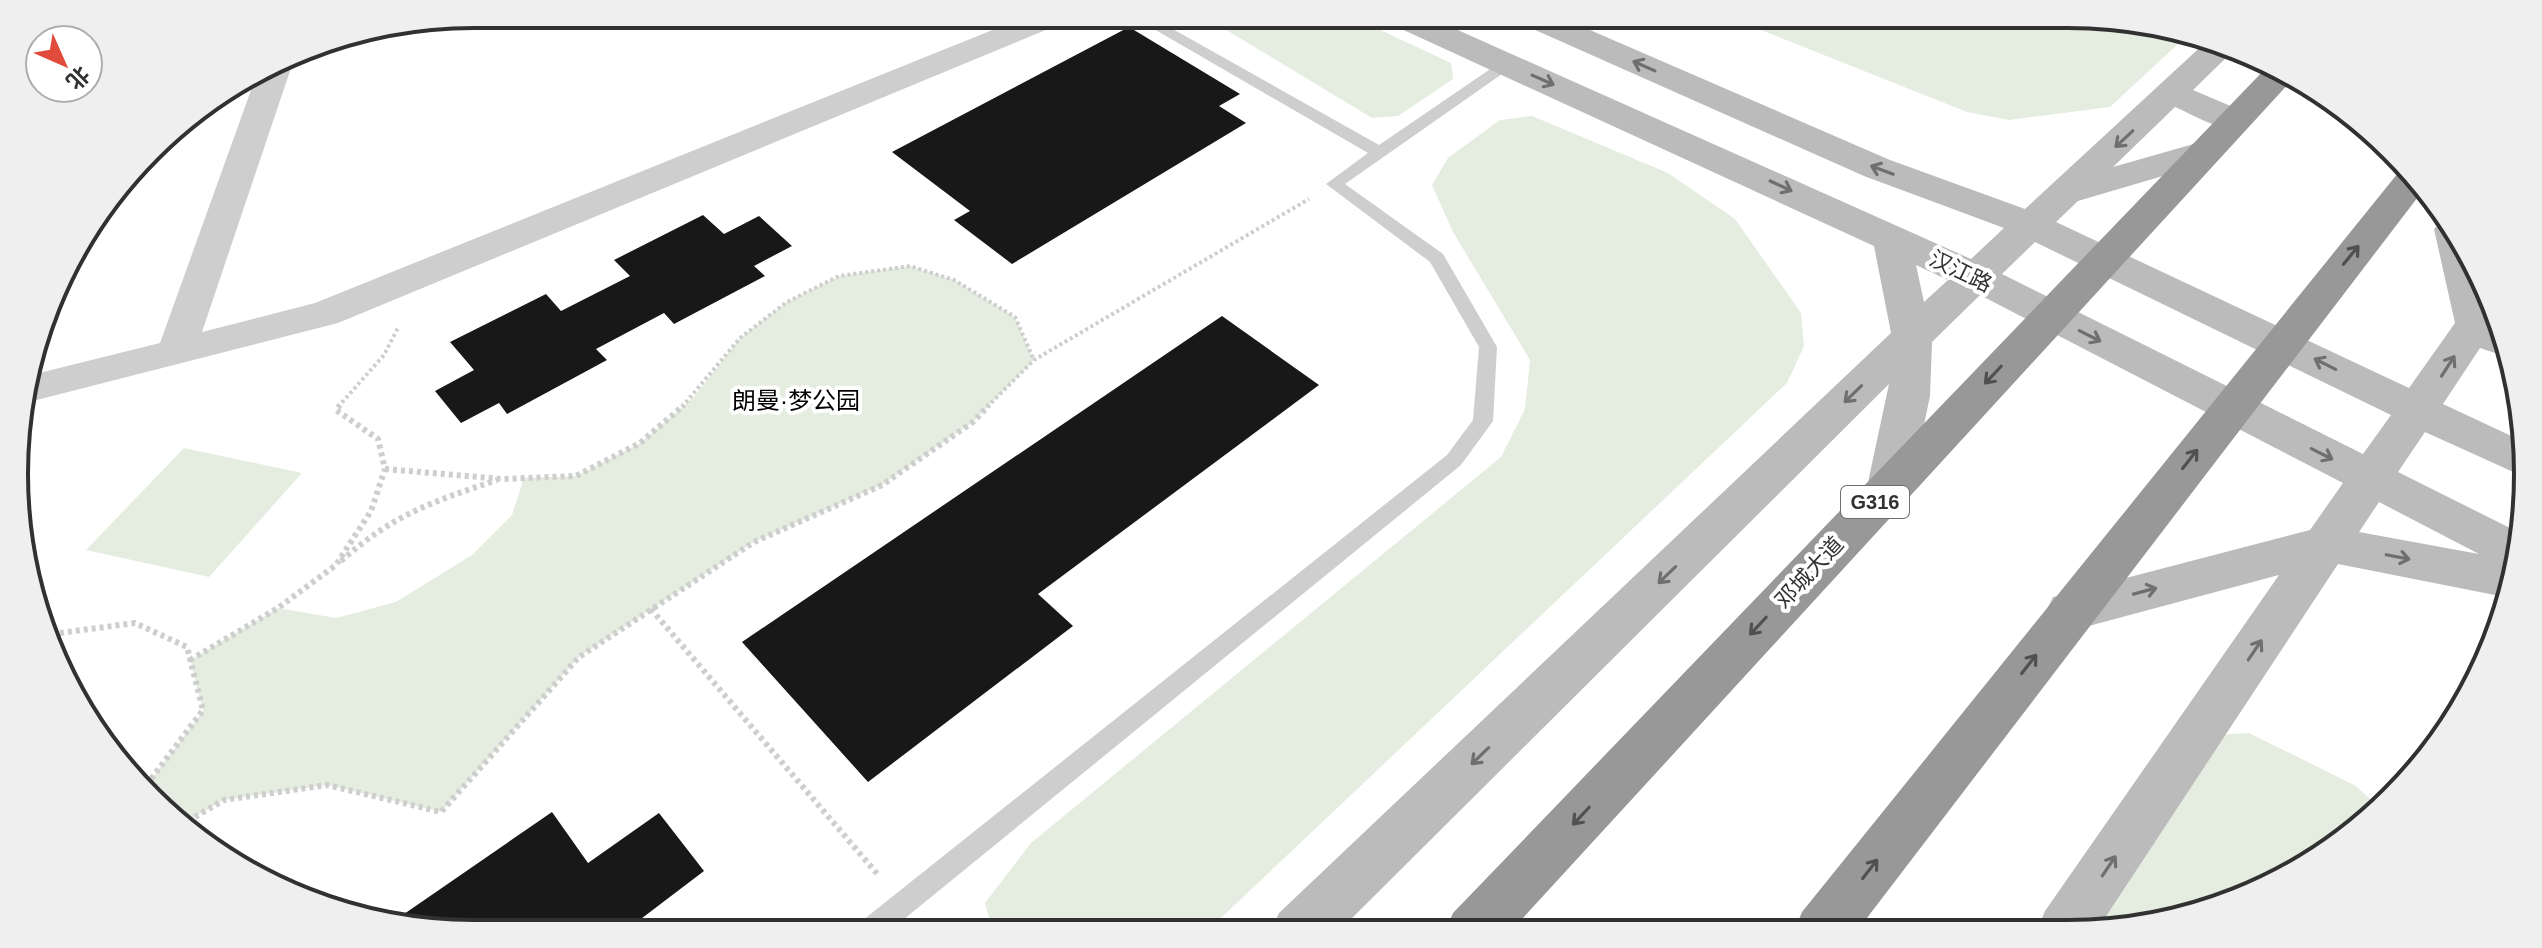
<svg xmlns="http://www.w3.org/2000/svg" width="2542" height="948" viewBox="0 0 2542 948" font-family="Helvetica,'Noto Sans SC',sans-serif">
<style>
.green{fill:#e4eddf}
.building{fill:#181818}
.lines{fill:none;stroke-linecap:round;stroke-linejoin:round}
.path-far1{stroke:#cecece;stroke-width:4;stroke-dasharray:3 3;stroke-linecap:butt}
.path{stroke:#cecece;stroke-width:6;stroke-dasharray:4 4;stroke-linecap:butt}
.lane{fill:#cecece;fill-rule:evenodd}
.street{fill:#cecece;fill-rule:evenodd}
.secondary{fill:#bbb;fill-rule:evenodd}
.highway{fill:#989898;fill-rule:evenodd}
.oneway{stroke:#6f6f6f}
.oneway2{stroke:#505050}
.labels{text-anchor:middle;stroke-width:8;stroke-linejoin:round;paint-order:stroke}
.shield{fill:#fff;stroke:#6f6f6f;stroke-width:2}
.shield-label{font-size:20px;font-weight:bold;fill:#313131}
.street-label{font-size:22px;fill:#313131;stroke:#fff}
.neighbourhood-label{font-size:24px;fill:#000;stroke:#fff}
.rim{fill:none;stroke:#313131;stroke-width:4}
</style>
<rect width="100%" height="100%" fill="#fff"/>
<!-- green -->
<path class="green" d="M1200 14H1346L1451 63 1453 79 1398 116 1372 118Z
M1721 14H2068L2191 32 2110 107 2009 120 1967 112Z
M1532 116 1668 173 1735 219 1801 313 1804 346 1787 383 1206 932 993 933 985 903 1031 843 1501 457 1525 409 1530 360 1453 232 1432 185 1448 158 1500 120Z
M910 266 954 280 1015 317 1034 360 973 422 882 485 754 542 579 657 441 812 327 785 224 800 181 825 145 787 203 711 190 660 278 608 336 618 396 602 472 555 512 515 524 478 576 476 640 443 694 397 740 338 787 302 839 276Z
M184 448 302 473 209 577 86 550Z
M2249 733 2356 786 2381 809 2372 820 2271 887 2128 930H2065L2196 736Z"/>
<!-- building -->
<path class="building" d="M1129 27 1240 94 1219 106 1246 123 1012 264 954 220 970 211 892 152Z
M703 215 724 234 759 216 792 246 754 266 765 276 674 324 664 313 596 349 607 360 507 414 499 403 461 423 435 391 474 370 450 342 546 294 561 311 630 276 614 260Z
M1222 316 1319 385 1038 594 1073 626 868 782 742 642Z
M552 812 588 863 659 813 704 871 629 928 633 934H474L391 923Z"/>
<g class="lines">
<!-- path-far1 -->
<path class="path-far1" d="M338 407 384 355 399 326
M682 407 740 338 787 302 839 276 910 266 954 280 1015 317 1034 360
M987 407 1034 360 1309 199"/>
<!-- path -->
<path class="path" d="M385 469 502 479 576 476 640 443 684 405
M341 561C394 514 432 502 497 480
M651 609 879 876
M52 634 135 623 187 647 203 710 145 787
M190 660 278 608 336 565 371 511 385 469 378 439 336 410 340 405
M181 825 224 800 327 785 441 812 579 657 754 542 882 485 973 422 989 405"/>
<!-- lane -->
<path class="lane" d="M1128 14H1146L1379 145 1502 61H1512V67L1345 184 1443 254 1497 347 1493 421 1461 465 887 933H854L858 924 1447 455 1473 420 1479 347 1430 262 1326 184 1368 153Z"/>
<!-- street -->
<path class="street" d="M1032 14H1074L1070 20 338 323 21 404 31 375 160 343 255 79 286 61 291 68 202 332 315 303Z"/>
<!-- secondary -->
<path class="secondary" d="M1379 14H1422L1971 259 2004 228 1864 176 1515 21 1510 14H1553L1890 160 2025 209 2208 40 2232 52 2193 90 2247 113 2252 120 2247 127C2223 134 2198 117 2175 107L2113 167 2204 141 2217 144 2222 152 2217 160 2078 201 2056 222 2409 388 2455 323 2434 229 2444 219 2467 244 2504 356 2480 348 2443 404 2522 441 2520 475 2425 432 2398 472 2516 531 2510 598 2338 564 2097 930H2037L2045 911 2279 575 2070 631 2053 625 2046 611 2053 597 2310 530 2343 483 1980 295 1932 342 1930 396 1911 487 1905 499 1889 504 1873 499 1867 487 1889 384 1338 932H1271L1279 913 1891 333 1874 246 1384 21ZM2035 242 2391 415 2363 454 2002 274ZM1916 265 1948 280 1924 302ZM2379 502 2479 554 2359 532Z"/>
<!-- highway -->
<path class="highway" d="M2266 68 2291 81 1511 931 1445 932 1453 913Z
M2403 172 2421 193 1857 931H1794L1802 912 2398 173Z"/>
</g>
<!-- one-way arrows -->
<defs><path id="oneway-shaft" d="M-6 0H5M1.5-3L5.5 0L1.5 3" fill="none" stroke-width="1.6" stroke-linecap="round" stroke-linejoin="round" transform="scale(2)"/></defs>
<g class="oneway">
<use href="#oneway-shaft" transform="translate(1644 66) rotate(-156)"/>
<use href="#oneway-shaft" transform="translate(1543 80) rotate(24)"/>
<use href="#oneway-shaft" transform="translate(2124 139) rotate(137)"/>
<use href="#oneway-shaft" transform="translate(1882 170) rotate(-159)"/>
<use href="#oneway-shaft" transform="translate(1781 186) rotate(25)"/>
<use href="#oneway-shaft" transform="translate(2090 336) rotate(27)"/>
<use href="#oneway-shaft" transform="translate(2325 364) rotate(-153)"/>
<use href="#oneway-shaft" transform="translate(2448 366) rotate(-57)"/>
<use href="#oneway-shaft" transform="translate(1853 394) rotate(136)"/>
<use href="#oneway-shaft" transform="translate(2322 454) rotate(27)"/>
<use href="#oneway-shaft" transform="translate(2398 557) rotate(11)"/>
<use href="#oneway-shaft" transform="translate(1667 575) rotate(136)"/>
<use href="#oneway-shaft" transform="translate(2145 591) rotate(-15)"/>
<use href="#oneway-shaft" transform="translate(2255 650) rotate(-56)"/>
<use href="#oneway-shaft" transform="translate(1480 756) rotate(136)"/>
<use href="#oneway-shaft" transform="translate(2109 866) rotate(-56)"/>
</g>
<g class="oneway2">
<use href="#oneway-shaft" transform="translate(2351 255) rotate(-51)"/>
<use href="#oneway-shaft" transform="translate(1993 375) rotate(133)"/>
<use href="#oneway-shaft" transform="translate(2190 459) rotate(-52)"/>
<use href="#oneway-shaft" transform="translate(1758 626) rotate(133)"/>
<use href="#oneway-shaft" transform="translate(2029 664) rotate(-52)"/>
<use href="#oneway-shaft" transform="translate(1581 816) rotate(133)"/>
<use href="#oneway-shaft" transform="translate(1870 869) rotate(-52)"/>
</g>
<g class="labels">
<!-- shield labels -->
<rect class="shield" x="1841" y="486" width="68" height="32" rx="6"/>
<g class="shield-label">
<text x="1875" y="509">G316</text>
</g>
<!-- street labels -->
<g class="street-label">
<text transform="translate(1961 271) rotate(26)" y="8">汉江路</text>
<text transform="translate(1809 572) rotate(-47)" y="8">邓城大道</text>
</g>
<!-- neighbourhood labels -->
<g class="neighbourhood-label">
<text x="796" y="409">朗曼·梦公园</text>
</g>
</g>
<!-- crop -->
<path d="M0 0H2542V948H0ZM474 28H2068A446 446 0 0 1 2514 474V474A446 446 0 0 1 2068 920H474A446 446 0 0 1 28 474V474A446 446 0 0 1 474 28Z" fill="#efefef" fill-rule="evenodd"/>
<path class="rim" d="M474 28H2068A446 446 0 0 1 2514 474V474A446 446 0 0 1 2068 920H474A446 446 0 0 1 28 474V474A446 446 0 0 1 474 28Z"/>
<!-- north arrow -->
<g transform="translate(64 64) rotate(135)"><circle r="38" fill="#ffffff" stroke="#adadad" stroke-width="2"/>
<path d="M0-6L14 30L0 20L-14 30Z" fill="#e04b3b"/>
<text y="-12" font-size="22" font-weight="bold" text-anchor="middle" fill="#313131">北</text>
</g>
</svg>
